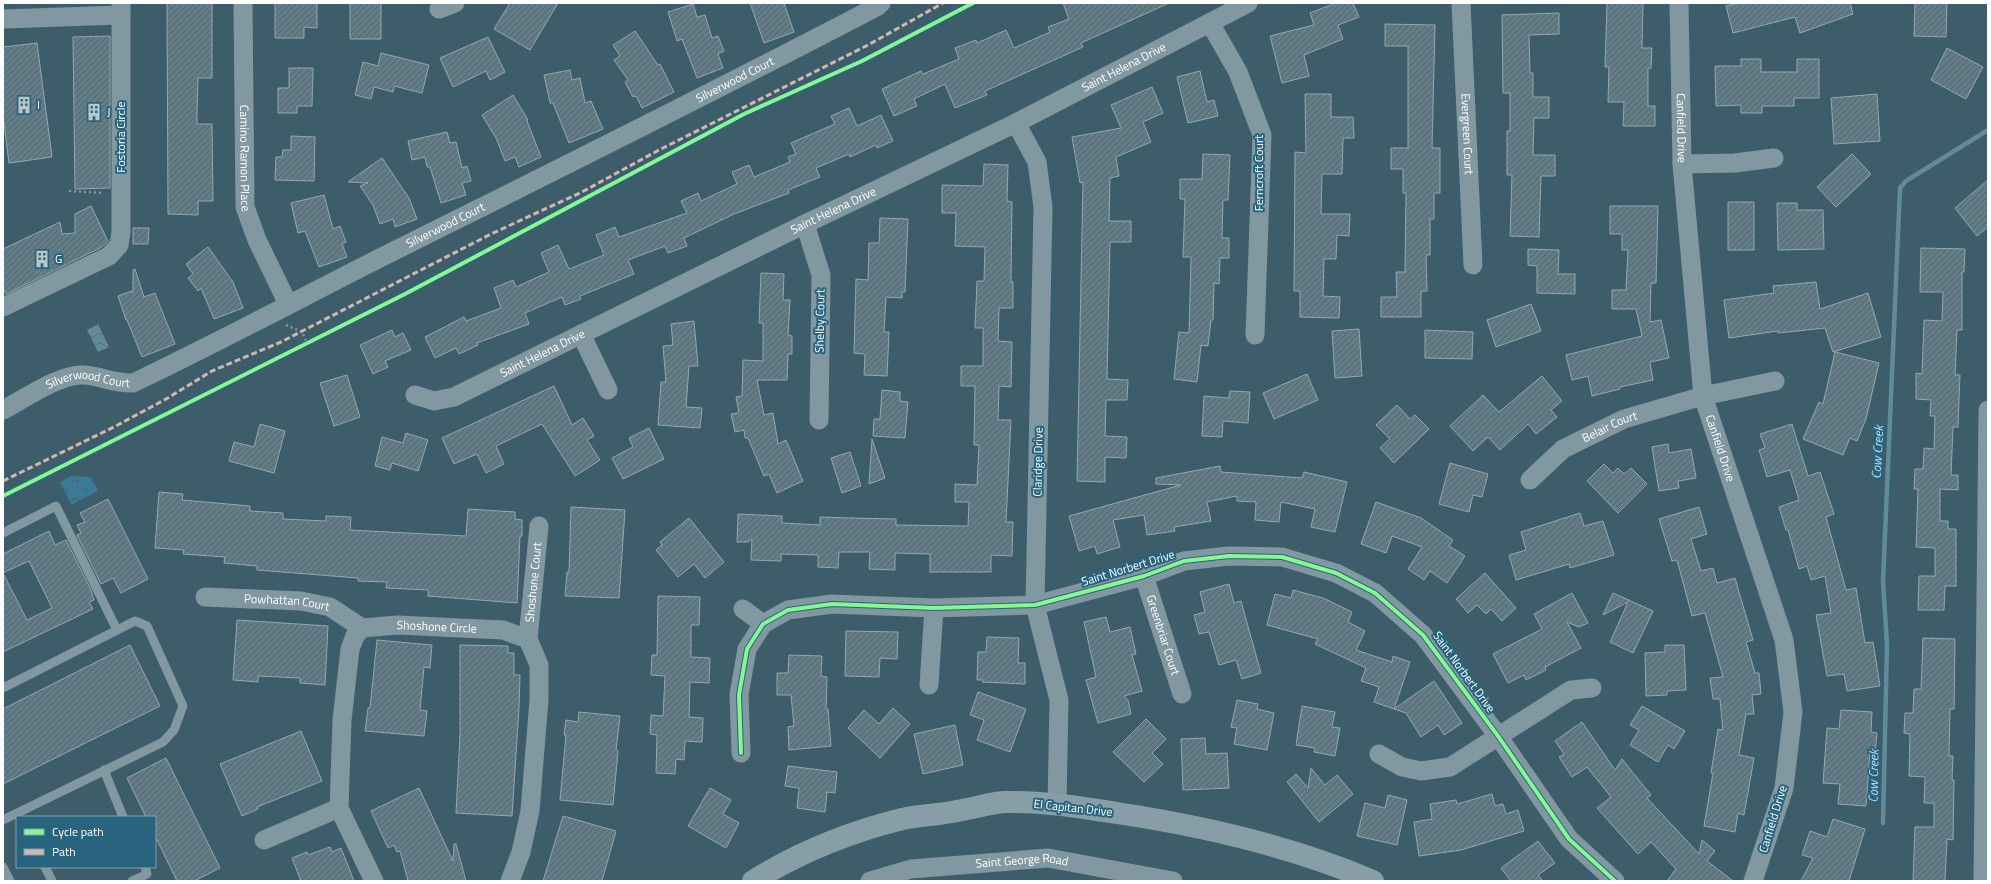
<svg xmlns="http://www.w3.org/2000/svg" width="1991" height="884" viewBox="0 0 1991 884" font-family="'Titillium Web',sans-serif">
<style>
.park{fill:url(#park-crowns)}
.water{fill:url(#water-waves)}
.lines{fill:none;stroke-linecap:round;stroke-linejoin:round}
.stream{stroke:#618a9a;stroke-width:4.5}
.building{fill:url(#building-hatch);stroke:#95a8b0;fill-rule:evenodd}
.path{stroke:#8298a1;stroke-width:2.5;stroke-dasharray:2 3;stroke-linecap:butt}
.lane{stroke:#8298a1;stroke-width:9}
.street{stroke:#8298a1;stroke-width:19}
.secondary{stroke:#889ea6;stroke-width:22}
.quiet{stroke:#d1b7ad;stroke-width:3;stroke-dasharray:6 3;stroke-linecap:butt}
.cycleway-casing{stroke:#29647f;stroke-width:6}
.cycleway{stroke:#87f88f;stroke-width:4}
.labels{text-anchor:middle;stroke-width:4;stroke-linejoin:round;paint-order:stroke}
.street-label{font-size:12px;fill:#fff;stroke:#29647f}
.poi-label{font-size:12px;fill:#fff;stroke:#29647f;text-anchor:start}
.water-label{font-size:13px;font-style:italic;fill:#bbdeec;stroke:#29647f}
</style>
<defs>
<pattern id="park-crowns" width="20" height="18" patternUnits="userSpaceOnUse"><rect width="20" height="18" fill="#3a7a94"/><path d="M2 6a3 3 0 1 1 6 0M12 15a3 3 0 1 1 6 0" fill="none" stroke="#44616c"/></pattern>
<pattern id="water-waves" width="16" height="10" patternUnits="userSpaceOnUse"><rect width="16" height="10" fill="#618a9a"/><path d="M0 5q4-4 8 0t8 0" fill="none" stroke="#59717b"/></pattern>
<pattern id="building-hatch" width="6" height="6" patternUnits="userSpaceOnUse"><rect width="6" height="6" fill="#647c86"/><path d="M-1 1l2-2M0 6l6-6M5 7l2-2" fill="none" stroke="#586469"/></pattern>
</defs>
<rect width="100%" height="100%" fill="#3d5d6b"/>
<!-- park -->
<path class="park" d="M71 476 91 477 98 491 71 505 60 482Z"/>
<!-- water -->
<path class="water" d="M98 324 109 347 98 352 87 330Z"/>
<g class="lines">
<!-- stream -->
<path class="stream" d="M1883 823 1887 645 1883 581 1900 188 1906 181 1988 130"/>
</g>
<!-- building -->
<path class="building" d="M167 3H212V78H198L197 112V124H212L213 201H198V215L168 214Z
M275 3H317V28L304 27V38H275Z
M350 3H381V39H350Z
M510 3H558L530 50 494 29Z
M750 3H784L794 32 764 43Z
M1063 3H1169L1081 43 1083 47 985 91 987 95 955 108 945 84 914 99 917 106 894 116 882 89 921 71 923 74 959 59 955 48 976 40 977 43 1006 30 1014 48 1050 32 1048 27 1069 19Z
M1336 3H1353L1359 17 1338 25 1343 39 1304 55 1309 76 1282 83 1270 36 1314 25 1310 13Z
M1607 3H1643L1642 48H1652L1651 68H1648V106H1655V126H1623L1624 102H1608L1609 67H1605Z
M1739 3H1850L1853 14 1800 33 1795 17 1733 33 1726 6Z
M1915 3H1947L1946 37 1914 36Z
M693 4 697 17 705 15 712 38 718 36 724 51 718 54 723 68 697 78 682 39 677 41 668 12Z
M1559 13V34L1529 35 1530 73H1533V97H1549V118H1534L1533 155H1555V176H1541L1539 237 1510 236 1512 175H1507V131H1510V93H1503L1502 15Z
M1385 24 1435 25 1432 148H1440V193H1434V219H1430V255H1426L1427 291H1421V317H1381V297H1397L1396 272H1405L1406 193H1403V169H1391V148H1408V46H1385Z
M635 31 658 65 660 64 674 92 642 108 636 96 633 97 625 82 628 80 614 60 620 56 613 45Z
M110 36V188L75 189 73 37Z
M488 37 505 72 490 80 486 71 453 87 440 58Z
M37 43 52 157 9 163 3 114V47Z
M1947 48 1983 67 1966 99 1931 80Z
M381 53 429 65 422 93 394 86 393 92 374 87 371 99 355 95 363 62 378 66Z
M1741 59H1761V72H1797V59H1819V98H1794V106H1762V113H1741V105L1716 106 1715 66H1741Z
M289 68H313L312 106H297V113H278V88H289Z
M570 70 572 80 580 78 585 103 591 101 603 129 569 143 553 103H550L544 75Z
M1200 71 1207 102 1214 100 1218 116 1188 123 1177 77Z
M1152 87 1163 113 1143 122 1151 142 1116 157 1119 176 1110 178 1109 221H1131V242H1110L1107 379 1128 380 1127 400H1106L1105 436 1127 437 1126 458 1105 457V482L1077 481 1083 182 1080 183 1072 137 1121 128 1111 105Z
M1305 94H1331V117H1353L1354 138H1343L1342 174H1322L1321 214H1350L1349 236 1337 235 1336 259H1324L1323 296 1340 297 1339 318 1300 317V291H1294L1295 152 1306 153Z
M1877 94 1880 141 1834 144 1831 98Z
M513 95 528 120 527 121 541 157 519 167 515 157 505 161 496 138 482 115Z
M849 108 857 126 881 115 893 141 877 148 876 145 850 157 849 154 816 168 820 177 788 190 789 193 734 214 684 238 687 246 668 253 665 246 628 260 634 274 580 296 581 299 565 305 562 297 525 313 529 324 477 343 478 345 459 354 456 348 435 358 425 337 464 317 466 321 501 308 494 288 513 280 516 287 549 272 541 253 558 245 569 269 604 255 596 235 615 227 619 237 687 213 681 201 698 193 701 201 737 184 732 172 749 165 754 177 790 162 788 157 796 154 791 143 835 124 831 116Z
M447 132 450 143 456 142 462 168 467 166 471 181 462 183 466 195 441 203 430 167H427L425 157 412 160 408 141Z
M291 136 315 137 314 181 275 180 276 157H282L283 150H291Z
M1203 154 1230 155 1228 200H1223L1222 238H1229V258H1220L1219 284 1214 283 1213 320H1211L1208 346 1201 345 1197 382 1174 379 1179 332 1189 333 1191 257H1183L1185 199H1180V179H1202Z
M1852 154 1871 174 1836 207 1817 187Z
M382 158 409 198 417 219 395 227 393 219 380 224 373 205 360 186 368 183 348 182Z
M984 164 1008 165 1007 201 1012 202 1011 282H1013V308H999L998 341 1012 342 1011 387 999 386 998 420H1011L1006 522H1013L1012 556 991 555V572H930V554L895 553V570L869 569 870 552H839L838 568 818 567V555L781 554V561L751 560 752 539 748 542H737L738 514 782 516V523L820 525V517L850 518 896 519V525L968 526 969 502H955V484L977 485 979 445H974L975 386H961V366H983V328H975L977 281H984L985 247 955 246 956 213H942V185L983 186Z
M1988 180V227L1977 236 1955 208Z
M324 195 333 229 340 226 346 242 342 244 347 257 319 267 305 231 298 233 291 203Z
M1728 202H1754V250H1728Z
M1777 203H1797V210H1823L1824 249 1778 250Z
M91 206 108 241 102 247 6 294 3 288V249L60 222 62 234 75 233V214Z
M1610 206H1658L1656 283H1651L1650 322 1661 320 1669 358 1650 362 1653 380 1620 387V389L1592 396 1588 376 1572 380 1566 355 1642 336 1636 309H1612V290H1626L1628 250H1622V234H1610Z
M880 218 908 219 905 292H902V298L886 297 884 332H889L887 376 864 375 865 354 854 353 856 279 868 280 869 243H879Z
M133 228H149L148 244H133Z
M208 247 233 282 243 308 214 319 201 288 198 291 188 278 193 274 186 264Z
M1921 248 1965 249 1964 272H1962V330H1957L1955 375H1960L1958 427H1953L1951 475H1958V490L1940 489V521H1948V529H1956V586H1945L1944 610H1918L1919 576H1935V548L1916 547 1918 489H1914L1915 469H1923L1924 448 1934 449 1935 416H1930L1931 400 1916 399V373L1922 374 1924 320 1942 321 1943 292H1920Z
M1528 249 1559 250 1558 274H1575V294L1537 293V266L1528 265Z
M135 269 144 297 155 293 175 344 142 357 127 320H126L118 296 132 291 133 293V270Z
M761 273 784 274 783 300H790L788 335 792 336V354H788L787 380H757L764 415 773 413 778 444 786 440 803 481 777 493 769 474 764 476 748 438H745L744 430 735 432 731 414 739 413 736 397 742 396 743 360 763 361V323H759Z
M1816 282 1820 309 1868 293 1881 337 1833 352 1825 328 1778 333V331L1729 338 1724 300 1774 293 1773 286Z
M1531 304 1541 331 1496 347 1487 320Z
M694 321 698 366H689L686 407 702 408 700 428 658 425 661 382H666L663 346 673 345 671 324Z
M1359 329 1362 376 1335 378 1332 331Z
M392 330 395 337 403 333 411 350 385 361 388 367 373 374 360 345Z
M1425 330 1473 332 1472 359 1425 358Z
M1835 352 1879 363 1866 419 1857 441 1850 438 1843 455 1803 439 1819 402 1823 404Z
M1307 374 1318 400 1274 419 1263 393Z
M347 375 360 417 334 426 320 383Z
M1542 376 1562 401 1551 410 1557 417 1536 434 1528 424 1500 450 1488 437 1473 451 1450 426 1483 395 1499 412Z
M554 386 572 425 583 418 594 436 587 440 600 460 575 476 542 424 496 446 504 464 486 473 477 454 454 464 442 438Z
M882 390 900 392V401L908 402 905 438 873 436 874 419H880Z
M1230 391 1250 392 1248 423 1223 421 1222 437 1202 436 1204 396 1229 398Z
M1397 405 1410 419 1415 415 1429 429 1394 463 1380 448 1390 439 1376 425Z
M260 424 285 431 274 473 229 461 234 442 254 447Z
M1792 424 1808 476 1820 472 1834 514 1826 517 1846 590 1856 588 1865 643 1873 642 1880 686 1847 691 1844 674 1827 676 1816 615 1831 613 1825 576 1811 580 1807 566 1799 569 1788 530H1786L1779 507 1799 500 1790 470 1767 477 1759 450 1765 448 1760 434Z
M649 428 664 459 623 479 612 458 633 447 629 438Z
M406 433 428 440 418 471 392 463 390 470 375 466 382 437 403 443Z
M872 439 885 478 869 484Z
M1668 444 1669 453 1691 449 1696 478 1678 481 1679 488 1659 491 1652 447Z
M850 452 861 486 842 493 831 458Z
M1450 463 1488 474 1482 497 1473 495 1469 512 1439 504Z
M1604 464 1613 473 1618 468 1624 474 1631 468 1647 484 1618 513 1587 481Z
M1220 466 1221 472 1302 478 1304 472 1347 482 1335 532 1311 527 1315 509 1281 502 1279 522 1255 520 1256 502 1237 501V496L1207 502 1211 521 1174 527 1175 531 1147 535 1144 515 1113 520 1120 547 1097 554 1095 546 1079 551 1069 516 1181 485 1156 484V478Z
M159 492 183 494 182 500 250 506V511L283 513V519L326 521V516L351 517 350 530 466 536 468 509 515 512V519L522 520V536H520L517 603 428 596V590L386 588 387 582 358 581V578L257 570V566L224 563 225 557 183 554 184 550 155 548Z
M108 499 148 579 121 593 113 578 101 584 77 535 81 533 77 525 85 522 80 513Z
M1376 502 1421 518 1453 540 1449 546 1465 556 1447 583 1430 571 1424 580 1408 569 1422 547 1392 536 1386 553 1361 544Z
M571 507 625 510 619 598 565 596 567 572H569Z
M1699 507 1707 534 1691 539 1701 571 1713 568 1717 583 1735 578 1753 640 1746 642 1755 673H1759L1761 694 1752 695 1754 714H1746L1739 755 1754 758 1744 815 1738 813 1735 832 1704 826 1713 773H1711L1718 729 1723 730 1720 699H1713L1710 678 1723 677 1705 613 1692 616 1677 560 1672 561 1659 519Z
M1580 513 1584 526 1603 521 1614 555 1570 568 1569 564 1516 580 1509 555 1526 550 1521 532Z
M689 518 724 562 705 578 694 564 678 577 656 550 662 545 660 542Z
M49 531 55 545 66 540 91 590 94 600 89 602 93 609 3 652V554ZM29 561 52 608 27 620 3 573Z
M1485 573 1516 608 1502 621 1491 609 1486 614 1477 605 1468 613 1456 599Z
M1229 584 1234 603 1241 601 1261 673 1242 679 1236 660 1219 665 1209 632 1199 634 1194 615 1205 612 1200 592Z
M1293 590 1323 598 1352 612 1348 622 1365 631 1356 650 1392 662 1393 656 1410 662 1394 709 1374 702 1379 687 1361 681 1366 668 1315 644 1318 639 1267 625 1275 594 1291 598Z
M1572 593 1588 623 1579 627 1567 622 1581 648 1545 667 1546 670 1526 680 1524 675 1508 683 1493 654 1542 629 1534 614Z
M1613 593 1653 611 1633 653 1610 642 1628 602 1603 615Z
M658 596 700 597 699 625H691V657L710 658 709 683 690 682 689 717 703 718 702 742 685 741 684 760 676 759 675 774 656 773 657 735 650 734 651 715 663 716 665 676 651 675 652 655H657Z
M1106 617 1110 632 1130 627 1136 654 1132 655 1142 691 1124 696 1128 700 1131 714 1098 723 1086 680 1096 677 1084 622Z
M237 620 328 626 325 685 300 683V678L258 676V682L233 680Z
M846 631 898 632 897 659 880 658 879 677 845 676Z
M987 637 1019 638 1018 663H1025V684L982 682 983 680H977L978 652H986Z
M1923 638 1955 639 1954 709H1950L1949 756H1953L1952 780H1954L1953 840 1947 839 1945 881H1913L1915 827H1934V803H1924L1925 777 1909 776 1910 734 1904 733 1905 713H1913L1914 689H1921Z
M377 640 432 645 430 668 424 667 420 710 427 711 424 736 365 731 368 708H370Z
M130 645 160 706 3 784V709Z
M460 645 508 646V653H514V675H520L519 708 512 816 456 813 460 734Z
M1665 645H1684L1686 690 1667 691V695L1646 696 1645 653 1665 652Z
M789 655 822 656 821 676 827 677 826 709H828L831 746 789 750 788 727 794 726 791 695H777V673H788Z
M1434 681 1462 723 1444 735 1438 725 1421 737 1406 713 1394 709Z
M978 692 1026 709 1010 752 977 740 984 720 970 715Z
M1237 700 1258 704 1257 709 1274 713 1267 750 1234 744 1237 728 1231 727Z
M1302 706 1335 712 1332 727 1340 728 1335 756 1314 752 1315 748 1296 745Z
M1642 706 1685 731 1674 749 1668 745 1658 762 1630 745 1639 730 1630 725Z
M893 708 910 724 880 758 848 728 864 710 879 724Z
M1841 710 1872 712 1871 732 1877 733 1875 753 1870 752 1866 806 1838 804 1840 784 1823 783 1827 728 1839 729Z
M579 712 620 716 616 750 618 751 613 805 560 800 566 735H564L566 720 578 722Z
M1146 719 1166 739 1152 753 1163 764 1144 782 1113 752Z
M1582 722 1615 770 1622 759 1651 795 1647 798 1699 854 1702 840 1715 851 1707 861 1733 881H1667L1676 869 1651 842 1638 854 1597 808 1611 797 1587 767 1572 777 1559 757 1564 754 1555 741Z
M955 725 963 765 923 774 914 734Z
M301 731 322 781 257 807 258 809 242 816 220 764Z
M1205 738 1206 754 1227 753 1229 788 1183 790 1181 739Z
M166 758 220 868 194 881H177L155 836V817H146L127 778Z
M788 766 837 772 835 793 827 792 825 812 797 808 799 788 785 786Z
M1311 768 1325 785 1337 775 1353 794 1319 822 1287 782 1296 774 1308 788Z
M419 788 453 861 454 844H456L466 881H408L400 851 397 852 394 845 388 848 371 811Z
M710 788 731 800 723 814 739 823 726 848 688 826Z
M1492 794 1495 806 1503 804 1506 814 1518 810 1524 831 1461 850 1419 856 1414 822 1432 819 1430 804 1456 800 1457 804Z
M1388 795 1407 800 1397 845 1357 836 1365 803 1385 808Z
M563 816 616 831 602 881H543Z
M1833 819 1865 829 1849 881H1801L1813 858 1802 855 1810 831 1827 837Z
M1538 841 1555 863 1538 875 1543 881H1511L1501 868Z
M330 847 332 852 341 848 354 881H301L292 858 307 852 308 855Z"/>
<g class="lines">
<!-- path -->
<path class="path" d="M69 191 104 193
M286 325 302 332 307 343"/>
<!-- lane -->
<path class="lane" d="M3 533 56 506 117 630
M3 688 135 621 147 626 183 706 174 730 163 742 3 820
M104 770 123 817
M3 867 10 881
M45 867 52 881
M132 881 147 874 145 867"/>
<!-- street -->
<g class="street">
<path id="s1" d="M243 3 245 207 257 240 288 304"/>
<path id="s2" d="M1461 3 1473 265"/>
<path id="s3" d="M1679 3 1682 164 1703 396 1784 640 1793 712 1784 788 1753 881"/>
<path d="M439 9 455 3"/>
<path d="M3 19 121 15"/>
<path d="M1210 23 1238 72 1262 135 1255 335"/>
<path d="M1016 123 1037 162 1043 207 1035 605 1059 700 1057 804"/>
<path d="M1682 164 1735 163 1774 158"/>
<path d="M805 224 821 275 819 420"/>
<path d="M3 307 109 256 119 245 121 232V3"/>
<path d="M581 334 608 390"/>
<path id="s4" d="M415 395 434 401 454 397 805 224 1016 123 1248 3"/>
<path id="s5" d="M3 410C24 399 61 373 84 375 101 376 115 384 133 383 215 344 295 301 376 260 544 176 712 93 878 6L881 3"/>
<path id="s6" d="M1530 480 1563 449 1624 419 1703 396 1775 381"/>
<path id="s7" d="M1144 576 1182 694"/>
<path id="s8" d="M205 597 301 601 330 607 362 628"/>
<path d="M743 609 763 624"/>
<path id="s9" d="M528 639 539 526"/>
<path d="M929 685 934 608"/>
<path d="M741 753 739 695 747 649 763 624 788 610 832 604 934 608 1035 605 1144 576 1184 561 1229 556 1282 557 1336 573 1375 593 1423 635 1498 736 1569 839 1615 881"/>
<path d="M1379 754 1402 767 1421 771 1450 767 1571 690 1592 688"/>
<path d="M264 840 339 808"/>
<path id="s10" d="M374 881 339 808 342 720 350 649 355 636 362 628 398 625 503 630 528 639 539 665V700L530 811 521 852 510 881"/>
<path id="s11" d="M870 881 911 869 1048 858 1173 881"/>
<path d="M1983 881 1988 410"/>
</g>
<!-- secondary -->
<path class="secondary" d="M753 881C798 853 850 832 902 819 920 815 939 815 957 811 972 809 989 803 1004 802 1042 801 1079 807 1117 813 1203 826 1292 846 1373 881"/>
<!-- quiet -->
<path class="quiet" d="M3 481 114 427 166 399 212 371 281 342 491 234 582 192 659 150 868 45 943 3"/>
<!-- cycleway casing -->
<g class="cycleway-casing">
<path id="cycleway" d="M3 496 405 294 744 114 862 61 973 3
M741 753 739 695 747 649 763 624 788 610 832 604 934 608 1035 605 1144 576 1184 561 1229 556 1282 557 1336 573 1375 593 1423 635 1498 736 1569 839 1615 881"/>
</g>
<!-- cycleway -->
<use href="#cycleway" class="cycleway"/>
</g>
<!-- icons -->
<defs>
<g id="building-bare" transform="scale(1.38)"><path d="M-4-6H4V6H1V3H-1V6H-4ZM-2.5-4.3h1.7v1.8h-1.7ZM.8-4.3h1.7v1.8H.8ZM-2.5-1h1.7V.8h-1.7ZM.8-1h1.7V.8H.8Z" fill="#bbc6cb" stroke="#29647f" stroke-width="2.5" paint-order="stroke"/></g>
</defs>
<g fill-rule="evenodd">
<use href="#building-bare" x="24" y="105"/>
<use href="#building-bare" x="94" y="112"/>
<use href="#building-bare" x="42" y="259"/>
</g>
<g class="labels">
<!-- street labels -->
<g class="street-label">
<text dy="4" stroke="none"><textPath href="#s4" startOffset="787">Saint Helena Drive</textPath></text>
<text dy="4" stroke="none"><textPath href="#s5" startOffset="813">Silverwood Court</textPath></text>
<text dy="4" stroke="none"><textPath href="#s3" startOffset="125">Canfield Drive</textPath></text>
<text dy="4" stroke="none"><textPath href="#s2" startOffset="131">Evergreen Court</textPath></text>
<text transform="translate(121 137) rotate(-90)" y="4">Fostoria Circle</text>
<text dy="4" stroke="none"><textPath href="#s1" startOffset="155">Camino Ramon Place</textPath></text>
<text transform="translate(1259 173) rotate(-90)" y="4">Ferncroft Court</text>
<text dy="4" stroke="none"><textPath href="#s4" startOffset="463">Saint Helena Drive</textPath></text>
<text dy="4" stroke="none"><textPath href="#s5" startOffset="489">Silverwood Court</textPath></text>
<text transform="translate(820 321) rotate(-89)" y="4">Shelby Court</text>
<text dy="4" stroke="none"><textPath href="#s4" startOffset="139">Saint Helena Drive</textPath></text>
<text dy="4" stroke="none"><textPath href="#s5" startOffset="93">Silverwood Court</textPath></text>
<text dy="4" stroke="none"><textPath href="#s6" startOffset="97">Belair Court</textPath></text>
<text dy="4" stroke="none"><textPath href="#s3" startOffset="449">Canfield Drive</textPath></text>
<text transform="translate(1038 462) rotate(-89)" y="4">Claridge Drive</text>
<text transform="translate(1128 568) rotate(-17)" y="4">Saint Norbert Drive</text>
<text dy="4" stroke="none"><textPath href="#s9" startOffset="57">Shoshone Court</textPath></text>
<text dy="4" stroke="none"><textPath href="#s8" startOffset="82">Powhattan Court</textPath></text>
<text dy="4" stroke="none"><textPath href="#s10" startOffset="340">Shoshone Circle</textPath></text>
<text dy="4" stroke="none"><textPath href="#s7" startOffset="62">Greenbriar Court</textPath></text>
<text transform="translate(1464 672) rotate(54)" y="4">Saint Norbert Drive</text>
<text transform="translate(1073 808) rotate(6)" y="4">El Capitan Drive</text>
<text transform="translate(1773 819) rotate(-73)" y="4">Canfield Drive</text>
<text dy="4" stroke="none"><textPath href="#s11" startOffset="154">Saint George Road</textPath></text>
</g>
<!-- poi labels -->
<g class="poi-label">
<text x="37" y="109">I</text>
<text x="107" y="116">J</text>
<text x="55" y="263">G</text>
</g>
<!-- water labels -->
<g class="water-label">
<text transform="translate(1877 452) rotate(-87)" y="5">Cow Creek</text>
<text transform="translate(1873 776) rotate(-89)" y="5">Cow Creek</text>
</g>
</g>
<!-- border -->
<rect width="1991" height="884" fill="none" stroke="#ffffff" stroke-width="8"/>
<!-- legend -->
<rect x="16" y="816" width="140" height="52" fill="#29647f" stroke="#7fa2b2"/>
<rect x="24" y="829" width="20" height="6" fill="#87f88f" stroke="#7fa2b2"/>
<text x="52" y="836" font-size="12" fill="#ffffff">Cycle path</text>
<rect x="24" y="849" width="20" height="6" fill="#d1b7ad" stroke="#7fa2b2"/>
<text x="52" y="856" font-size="12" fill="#ffffff">Path</text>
</svg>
